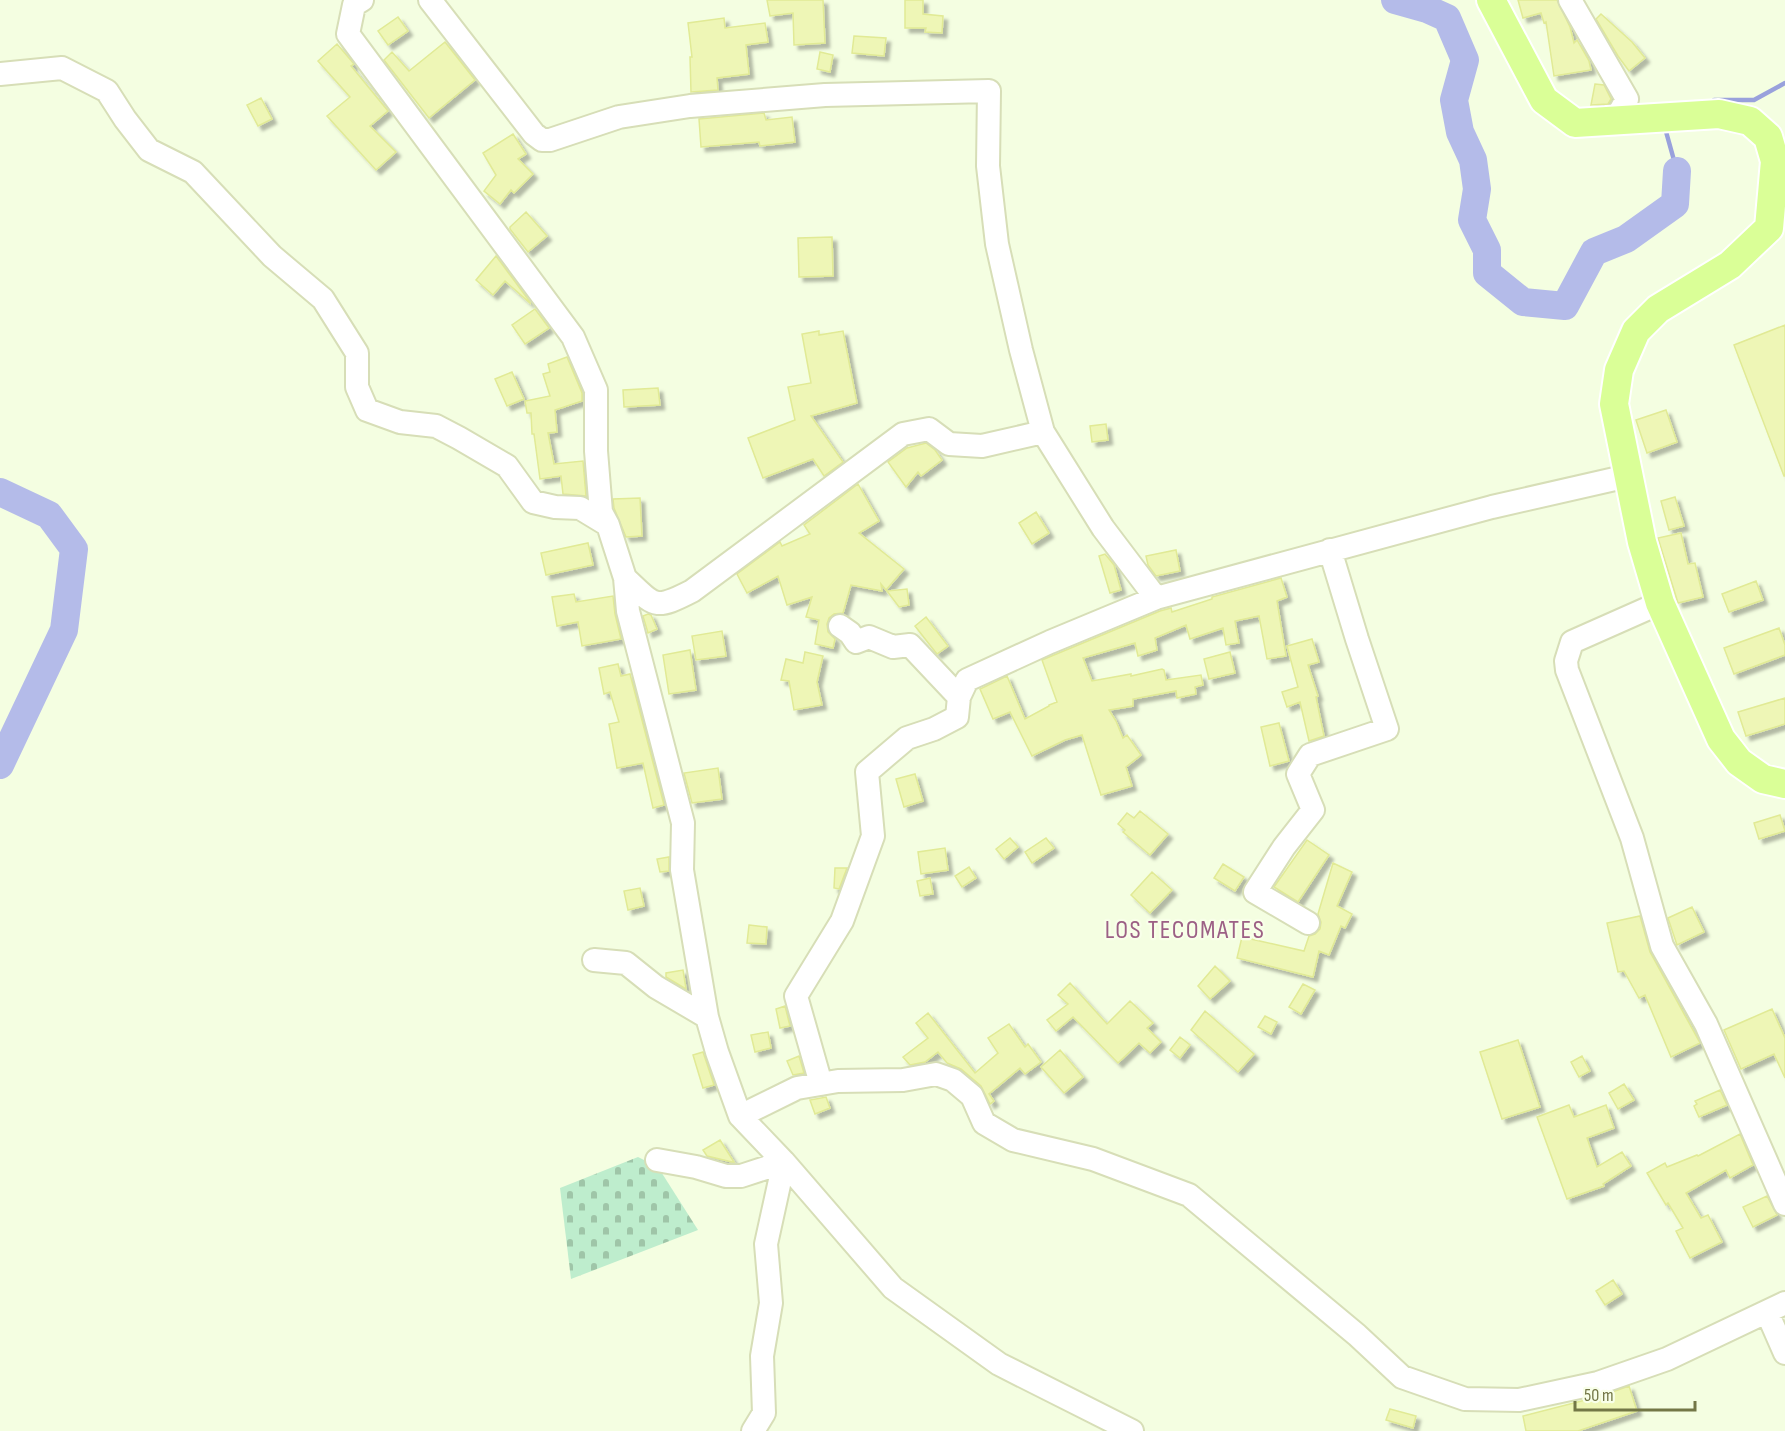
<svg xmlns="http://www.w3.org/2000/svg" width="1785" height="1431" viewBox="0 0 1785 1431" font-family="'Sofia Sans Condensed',sans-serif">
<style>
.cemetery{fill:url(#cemetery-stones)}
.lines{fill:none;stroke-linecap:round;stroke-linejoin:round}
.stream{stroke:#99a1dc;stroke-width:4.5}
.river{stroke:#b4bbe9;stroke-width:28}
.building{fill:#eef6b6;stroke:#e1ea95;stroke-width:1.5;filter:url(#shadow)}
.minor-casing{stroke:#d7deb7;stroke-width:26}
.major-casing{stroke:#fff;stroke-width:32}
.minor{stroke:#fff;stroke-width:22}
.major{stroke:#daff97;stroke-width:28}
.labels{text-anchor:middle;stroke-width:4.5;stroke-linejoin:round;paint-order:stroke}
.quarter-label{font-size:26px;letter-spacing:1.5px;fill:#9c6085;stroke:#f8ffe9}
</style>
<defs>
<pattern id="cemetery-stones" width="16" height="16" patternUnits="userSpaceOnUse" patternTransform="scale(1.5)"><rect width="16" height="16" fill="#beedcd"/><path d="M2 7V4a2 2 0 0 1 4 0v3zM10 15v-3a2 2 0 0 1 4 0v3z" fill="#9fc5a8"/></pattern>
<filter id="shadow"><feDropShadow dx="4.5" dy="4.5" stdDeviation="1.5" flood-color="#0004"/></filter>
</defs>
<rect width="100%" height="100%" fill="#f4fee1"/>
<!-- cemetery -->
<path class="cemetery" d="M638 1157 658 1167 698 1230 571 1279 560 1188Z"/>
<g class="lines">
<!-- stream -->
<path class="stream" d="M1714 100H1754L1785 83
M1665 128 1677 171"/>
<!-- river -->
<path class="river" d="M1395 0 1427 9 1447 18 1465 60 1454 100 1460 132 1473 160 1477 189 1472 220 1487 250V273L1523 302 1565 306 1594 252 1626 239 1675 204 1677 171
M0 492 49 515 74 549 64 630 0 765"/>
</g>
<!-- building -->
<path class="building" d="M767 0H823L825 43 794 45 793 13 770 16Z
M905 0H923V14L943 16 942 33 925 32 926 28H905Z
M1518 0H1557L1570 27 1574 43 1577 40 1589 61 1591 70 1554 76 1546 22 1544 23 1541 13 1523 18Z
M1601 14 1632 42 1645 58 1629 71 1618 56 1596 19Z
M398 17 408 31 388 45 378 31Z
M724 18 725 28 765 23 768 42 746 45 749 74 717 78 718 90 691 92 690 57H692L688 23Z
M854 36 886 38 884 56 852 53Z
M445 42 475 80 429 118 384 60 392 52 409 71Z
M337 44 354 64 351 66 388 111 370 126 396 152 376 170 327 116 350 97 318 61Z
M820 52 833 55 830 72 817 69Z
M1595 84 1604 85 1611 99 1608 104 1591 105Z
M261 98 272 119 258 126 247 105Z
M764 113 766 120 792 117 795 142 760 146 759 142 701 147 699 119Z
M513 134 526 154 518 159 533 174 514 193 511 190 500 204 484 191 496 175 483 153Z
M526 212 547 236 528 252 510 229V227Z
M832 237 833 276 799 277 798 238Z
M496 256 530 302V303L505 281 493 295 476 280Z
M535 309 549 328 525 344 512 325Z
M1785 325V476H1784L1734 345Z
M819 331V335L843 331 857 403 811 416 843 462 824 476 813 459 763 478 748 438 795 420 788 387 811 383 802 334Z
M567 357 582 393V401L555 410 557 432 548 433 554 464 583 461 586 496 563 494 561 476 540 479 534 434H532L531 413H527L525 401 550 396 543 374 550 372 548 364Z
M512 372 524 399 507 406 495 379Z
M658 388 660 405 624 407 623 390Z
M1666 410 1677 442 1647 453 1636 420Z
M1106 424 1108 440 1092 442 1090 426Z
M926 443 935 450 942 460 921 476 918 472 906 487 888 462 907 448Z
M858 484 879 521 859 533 904 569 886 590 881 584 882 591 851 585 843 613 834 614 829 618 827 624 828 632 835 639 833 648 815 644 819 620 806 617 812 597 787 605 778 576 747 593 737 574 780 542 782 546 810 534 804 525Z
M1675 497 1684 526 1669 530 1661 501Z
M640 498 642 536 626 537 614 508 613 499Z
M1036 512 1049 533 1032 544 1019 523Z
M1681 533 1688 564 1695 563 1703 597 1678 603 1658 538Z
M588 543 593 565 546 575 541 553Z
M1176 550 1180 571 1156 576 1148 565 1146 556Z
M1105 554 1114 565 1121 590 1110 593 1099 556Z
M1281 578 1287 597 1277 601 1286 656 1267 659 1259 616 1235 621 1239 643 1226 645 1223 628 1190 639 1186 625 1155 638 1157 650 1138 656 1135 643 1083 658 1092 681 1131 674V676L1162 669 1164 670 1166 680 1201 675 1203 685 1195 687 1196 694 1177 698 1176 691 1133 699V706L1109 710 1116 721 1123 738 1127 735 1141 755 1126 767 1132 786 1101 795 1082 735 1065 740 1032 756 1010 712 993 719 980 689 1007 676 1025 719 1049 706V705L1057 702 1042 660 1160 611 1171 608 1172 612 1212 599V597Z
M1756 581 1763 600 1729 612 1722 594Z
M907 589 909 605 899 607 887 591Z
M574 594 576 602 613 596 615 614 621 639 582 646 578 622 557 626 552 597Z
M648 614 651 615 657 629 648 633 643 616Z
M926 617 948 646 937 654 915 626Z
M1779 628 1785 645V655L1734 674 1724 648Z
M722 631 726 656 696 660 692 636Z
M1312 639 1319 662 1308 665 1318 696 1316 697 1324 736 1309 741 1300 702 1287 707 1282 692 1298 687 1287 646Z
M690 650 696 690 669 694 663 655Z
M805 652 823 656 817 682 822 705 794 710 789 681 781 680 786 659 803 663Z
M1230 652 1235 673 1209 679 1204 659Z
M618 664 621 676 630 674 664 805 653 808 643 763 617 768 609 724 619 722 610 692 604 694 599 668Z
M1785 698V724L1746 736 1738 712Z
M1279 723 1289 761 1270 766 1261 727Z
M718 768 722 799 692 803 684 773Z
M915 774 923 801 904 807 896 779Z
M1140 811 1168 834 1150 855 1123 832 1125 830 1118 824 1127 813 1134 818Z
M1780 815 1785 831 1759 839 1754 823Z
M1010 838 1018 847 1004 859 996 849Z
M1046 838 1054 848 1032 863 1025 852Z
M1307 840 1329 855 1298 902 1274 887Z
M945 848 948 870 921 874 918 852Z
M669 857V871L660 872 657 859Z
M1333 863 1352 872 1337 906 1352 914 1345 928 1341 926 1329 955 1319 951 1313 977 1237 958 1242 937 1304 951 1309 936 1315 934 1320 929 1321 922 1318 914Z
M1223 864 1244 877 1235 891 1214 878Z
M969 867 976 878 962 887 955 876Z
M835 868H847L839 889 834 888Z
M1152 872 1172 890 1150 913 1131 895Z
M930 878 933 894 920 896 917 881Z
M640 888 644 906 628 910 624 891Z
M1692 907 1704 932 1677 945 1668 918Z
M1640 916 1650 952 1700 1043 1671 1057 1645 995 1639 998 1624 971 1618 972 1607 923Z
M749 925 767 927 766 944 747 943Z
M1215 966 1230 981 1210 999 1198 986Z
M683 970 686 989 666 977V973Z
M1070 983 1107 1024 1130 1001 1153 1023 1147 1028 1161 1042 1150 1053 1139 1043 1118 1063 1073 1017 1056 1031 1047 1020 1068 1004 1058 995Z
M1303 984 1315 990 1301 1014 1289 1007Z
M785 1006 790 1026 780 1028 776 1009Z
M1772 1009 1785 1038V1078L1774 1054 1741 1069 1724 1030Z
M1205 1011 1254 1054 1238 1072 1191 1030Z
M928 1013 975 1073 998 1053 988 1038 1009 1024 1025 1047 1028 1044 1041 1062 1025 1074 1020 1068 989 1094 994 1101 990 1104 981 1086 961 1069 947 1063 938 1052 925 1062 910 1065 903 1057 928 1038 916 1023Z
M1265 1016 1277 1022 1271 1034 1258 1027Z
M768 1032 771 1048 755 1052 751 1035Z
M1180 1037 1190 1045 1180 1058 1170 1050Z
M1518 1040 1540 1107 1502 1119 1480 1052Z
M1060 1050 1083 1077 1064 1093 1041 1067Z
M703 1052 714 1085 703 1088 693 1055Z
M799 1056 804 1073 793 1075 787 1061Z
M1582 1056 1590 1071 1579 1077 1571 1062Z
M1624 1084 1634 1100 1618 1109 1609 1093Z
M1720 1090 1727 1105 1699 1117 1694 1106 1697 1104 1695 1101Z
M826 1097 830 1108 815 1114 810 1100Z
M1569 1105 1574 1117 1606 1105 1614 1128 1587 1138 1597 1167 1622 1152 1631 1166 1603 1184 1604 1186 1567 1199 1537 1117Z
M1740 1134 1753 1165 1730 1178 1726 1170 1686 1193 1701 1218 1708 1215 1722 1242 1690 1258 1676 1231 1683 1228 1668 1203 1666 1205 1647 1173 1665 1163 1667 1167 1697 1155 1698 1156Z
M720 1140 734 1162H732L707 1156 703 1150Z
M1767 1196 1777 1215 1753 1227 1743 1207Z
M1613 1280 1622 1294 1605 1305 1596 1291Z
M1629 1386 1637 1411 1578 1431H1526L1523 1416 1601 1396Z
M1390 1409 1416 1416 1413 1428 1386 1420Z"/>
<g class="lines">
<!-- minor casing -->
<g class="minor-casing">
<path id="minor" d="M362 0 354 5 348 34 573 337 596 390V451L601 512 608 525 625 578 628 611 683 823 682 870 707 1017 717 1052 740 1116 784 1162 893 1288 999 1364 1132 1431
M430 0 534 134 542 140H550L619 117 690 106 825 95 989 91 988 166 997 244 1021 350 1043 432 1103 528 1156 598
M1570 0 1627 99 1614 122
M0 74 62 68 107 91 125 119 149 150 193 172 272 256 323 299 357 353V387L367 410 400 422 436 426 459 438 507 466 533 502 555 507 580 508 608 525
M625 578C655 606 653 611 692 591L903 434 929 429 949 444 982 446 1043 432
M1660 603 1572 642 1566 661 1567 670 1632 838 1662 946 1706 1024 1785 1204
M840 626 850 633 856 642 869 637 893 647 910 645 959 697
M1308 923 1255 892 1284 847 1313 810 1298 774 1310 755 1387 729 1357 639 1330 550
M594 960 626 963 656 987 707 1017
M821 1084 796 996 842 921 873 836 867 772 907 738 934 729 957 717 959 697 967 680 1050 642 1156 598 1492 507 1628 476
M740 1116 797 1088 838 1081 903 1080 936 1074 953 1080 972 1096 984 1123 1013 1140 1093 1159 1189 1195 1357 1335 1402 1377 1465 1399 1519 1400 1598 1383 1667 1359 1785 1303
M657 1160 696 1167 726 1176H741L784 1162
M1767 1312 1785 1353
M753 1431 764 1413 762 1356 771 1303 766 1244 784 1162"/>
</g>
<!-- major casing -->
<g class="major-casing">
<path id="major" d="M1491 0 1544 100 1575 123 1719 114 1750 121 1768 137 1775 161 1769 228 1730 265 1658 309 1636 331 1619 370 1614 404 1642 542 1660 603 1721 739 1739 762 1763 779 1785 784"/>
</g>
<!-- minor -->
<use href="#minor" class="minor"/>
<!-- major -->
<use href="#major" class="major"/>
</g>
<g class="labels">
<!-- quarter labels -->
<g class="quarter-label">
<text x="1185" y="938">LOS TECOMATES</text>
</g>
</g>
<!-- scale -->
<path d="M1575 1401v9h120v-9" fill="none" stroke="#737746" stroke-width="3"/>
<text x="1584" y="1401" font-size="18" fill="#737746" stroke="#f8ffe9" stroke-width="4.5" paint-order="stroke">50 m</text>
</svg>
